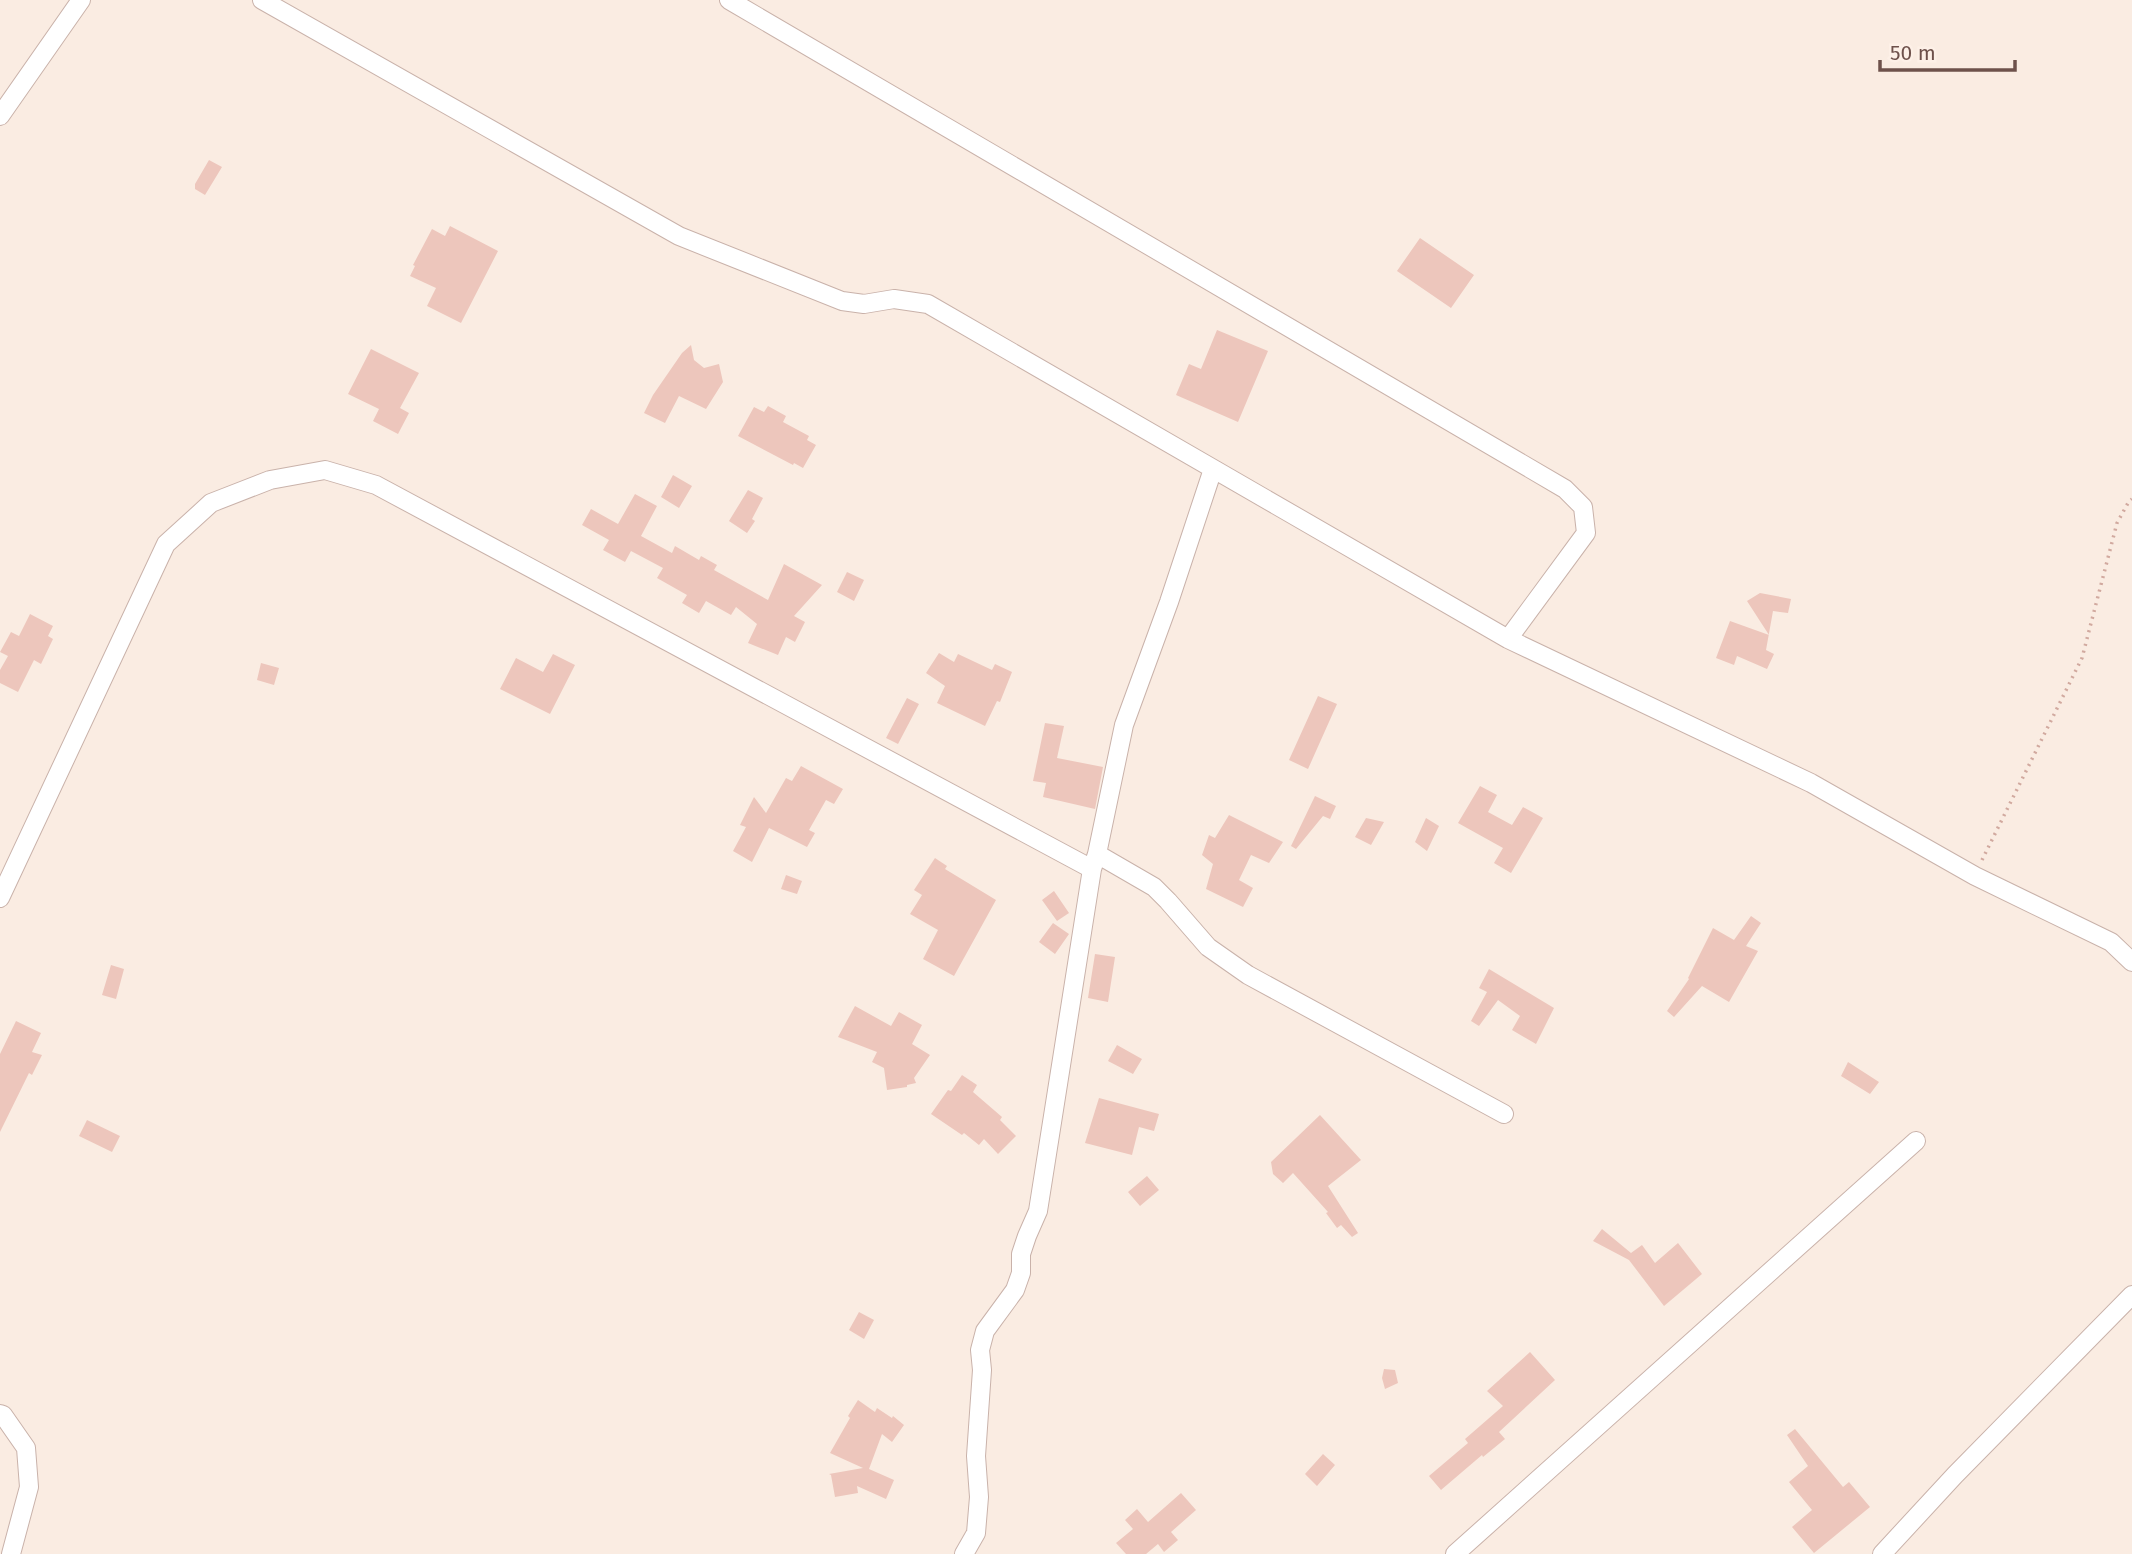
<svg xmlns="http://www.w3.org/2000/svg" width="2132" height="1554" viewBox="0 0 2132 1554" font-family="'Fira Sans',sans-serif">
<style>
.building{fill:#edc6bc}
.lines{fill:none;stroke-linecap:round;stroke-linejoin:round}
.minor-casing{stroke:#c9b2aa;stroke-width:20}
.path{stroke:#d1a99f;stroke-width:3.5;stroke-dasharray:2 5;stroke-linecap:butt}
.minor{stroke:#fff;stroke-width:18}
</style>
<rect width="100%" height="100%" fill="#faece2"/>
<!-- building -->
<path class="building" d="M209 160 222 167 205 195 195 189V184Z
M450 226 498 251 461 323 427 306 436 288 410 276 415 266 413 265 432 229 445 236Z
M1420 238 1474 275 1451 308 1397 271Z
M1217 330 1268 351 1238 422 1176 395 1189 364 1201 369Z
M691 345 694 360 704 368 719 364 723 382 706 409 679 396 665 423 644 413 653 395 682 353Z
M371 349 419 373 400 408 409 413 398 434 373 421 379 409 348 394Z
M768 406 786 416 783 422 809 436 807 440 816 445 803 468 794 463 793 465 738 436 754 407 764 412Z
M673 475 692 486 679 508 661 497Z
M748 490 763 498 752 519 755 521 747 533 729 521Z
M635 494 657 506 641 536 672 553 675 546 699 560 701 556 717 565 714 570 768 600 784 564 822 585 794 616 805 622 795 642 786 637 778 655 748 643 757 624 736 607 731 615 706 601 699 613 682 603 687 595 657 578 663 568 631 551 625 562 603 550 609 540 582 525 591 509 618 524Z
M847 572 864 580 854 601 837 592Z
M1760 593 1791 599 1788 613 1773 611 1766 650 1774 654 1767 669 1737 656 1734 665 1716 658 1730 621 1769 635 1747 601Z
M30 614 53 626 48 636 53 639 41 664 34 660 18 692 0 683V670L8 656 0 652 11 632 19 636Z
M939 653 954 662 958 654 992 670 995 664 1012 672 1000 702 997 701 985 726 937 703 945 686 926 673Z
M553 654 575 665 550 714 500 689 516 658 543 672Z
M261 663 279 668 274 685 257 680Z
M1318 696 1337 704 1308 769 1289 760Z
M907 698 919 704 898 744 886 738Z
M1045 723 1064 726 1057 758 1103 767 1095 809 1043 797 1046 783 1033 781Z
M801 766 843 789 834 804 826 800 809 830 815 833 807 847 769 828 752 862 733 851 746 827 740 825 754 797 766 813 786 778 792 781Z
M1480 786 1497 795 1488 812 1512 825 1523 807 1543 818 1511 873 1494 863 1503 848 1458 823Z
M1315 796 1336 806 1330 819 1323 816 1296 849 1291 846Z
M1229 815 1283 842 1269 863 1251 855 1239 880 1253 888 1243 907 1206 889 1213 864 1202 855 1209 835 1215 838Z
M1366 818 1384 822 1371 845 1355 837Z
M1426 818 1439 826 1427 851 1415 842Z
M935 858 947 866 945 869 996 900 954 976 923 959 938 930 910 914 922 895 914 890Z
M786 875 802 881 797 894 781 889Z
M1054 891 1069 913 1057 921 1042 900Z
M1751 916 1761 923 1746 946 1758 951 1729 1002 1702 986 1674 1017 1667 1011 1689 979 1688 978 1713 928 1734 940Z
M1053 923 1069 934 1055 954 1039 942Z
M1095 954 1115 957 1108 1002 1088 998Z
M111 965 124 969 116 999 102 995Z
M1489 969 1554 1008 1536 1044 1512 1030 1520 1016 1498 1000 1479 1026 1471 1021 1487 992 1479 988Z
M855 1006 891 1026 899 1012 922 1025 912 1044 930 1055 914 1078 916 1083 907 1085V1087L887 1090 884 1068 872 1062 877 1052 838 1037Z
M16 1021 41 1033 32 1052 42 1055 32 1075 29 1073 0 1132V1054Z
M1117 1045 1142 1059 1133 1074 1108 1061Z
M1848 1062 1879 1082 1870 1094 1841 1076Z
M962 1075 977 1085 973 1092 1002 1117 1000 1120 1016 1136 998 1154 984 1139 979 1145 964 1133 962 1135 931 1114 948 1090 951 1091Z
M1099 1098 1159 1114 1154 1131 1139 1127 1132 1155 1085 1143Z
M1320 1115 1361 1160 1328 1186 1358 1233 1352 1237 1341 1225 1337 1228 1326 1213 1328 1212 1293 1173 1283 1183 1273 1174 1271 1162Z
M87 1120 120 1136 112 1152 79 1136Z
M1147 1176 1159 1190 1140 1206 1128 1192Z
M1602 1229 1631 1253 1642 1245 1655 1263 1678 1243 1702 1274 1664 1306 1629 1260 1593 1241Z
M859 1312 874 1320 864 1339 849 1330Z
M1530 1352 1555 1380 1499 1432 1505 1439 1483 1457 1482 1455 1441 1490 1429 1476 1468 1443 1465 1439 1503 1406 1487 1391Z
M1384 1369 1395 1370 1398 1383 1385 1389 1382 1378Z
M858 1400 875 1412 877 1408 892 1418 893 1416 904 1425 892 1442 882 1434 869 1469 894 1480 886 1499 857 1486 858 1493 835 1497 831 1475 829 1474 863 1468 830 1453 850 1418 848 1416Z
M1795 1429 1843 1487 1849 1482 1870 1507 1814 1553 1792 1527 1812 1510 1789 1482 1808 1466 1787 1435Z
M1323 1454 1335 1465 1317 1486 1305 1474Z
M1181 1493 1196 1510 1171 1532 1178 1540 1164 1552 1158 1544 1146 1554H1126L1116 1543 1133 1529 1125 1520 1137 1509 1148 1522Z"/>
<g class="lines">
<!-- minor casing -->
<g class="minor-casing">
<path id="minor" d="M262 0 679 236 842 301 864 304 894 299 928 304 1508 639 1811 783 1975 876 2111 942 2132 962
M729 0 1565 489 1583 507 1586 533 1508 639
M0 116 81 0
M1097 854 1154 887 1168 901 1208 947 1248 975 1504 1114
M0 898 166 544 211 503 270 480 325 470 376 485 1092 869
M0 1414 3 1415 26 1448 29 1487 11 1554
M964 1554 976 1533 979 1497 976 1456 982 1370 980 1350 985 1331 1015 1290 1021 1273V1254L1027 1236 1038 1211 1092 869 1097 854 1124 725 1169 602 1213 469
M1455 1554 1916 1141
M1882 1554 1955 1475 2132 1295"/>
</g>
<!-- path -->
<path class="path" d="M1982 860 2082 658 2117 523 2128 503 2132 499"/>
<!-- minor -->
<use href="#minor" class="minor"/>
</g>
<!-- scale -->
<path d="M1880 60v10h135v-10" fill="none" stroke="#6e514b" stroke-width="3.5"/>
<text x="1890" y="60" font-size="21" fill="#6e514b" stroke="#fdf0e7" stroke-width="5" paint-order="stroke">50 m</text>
</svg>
